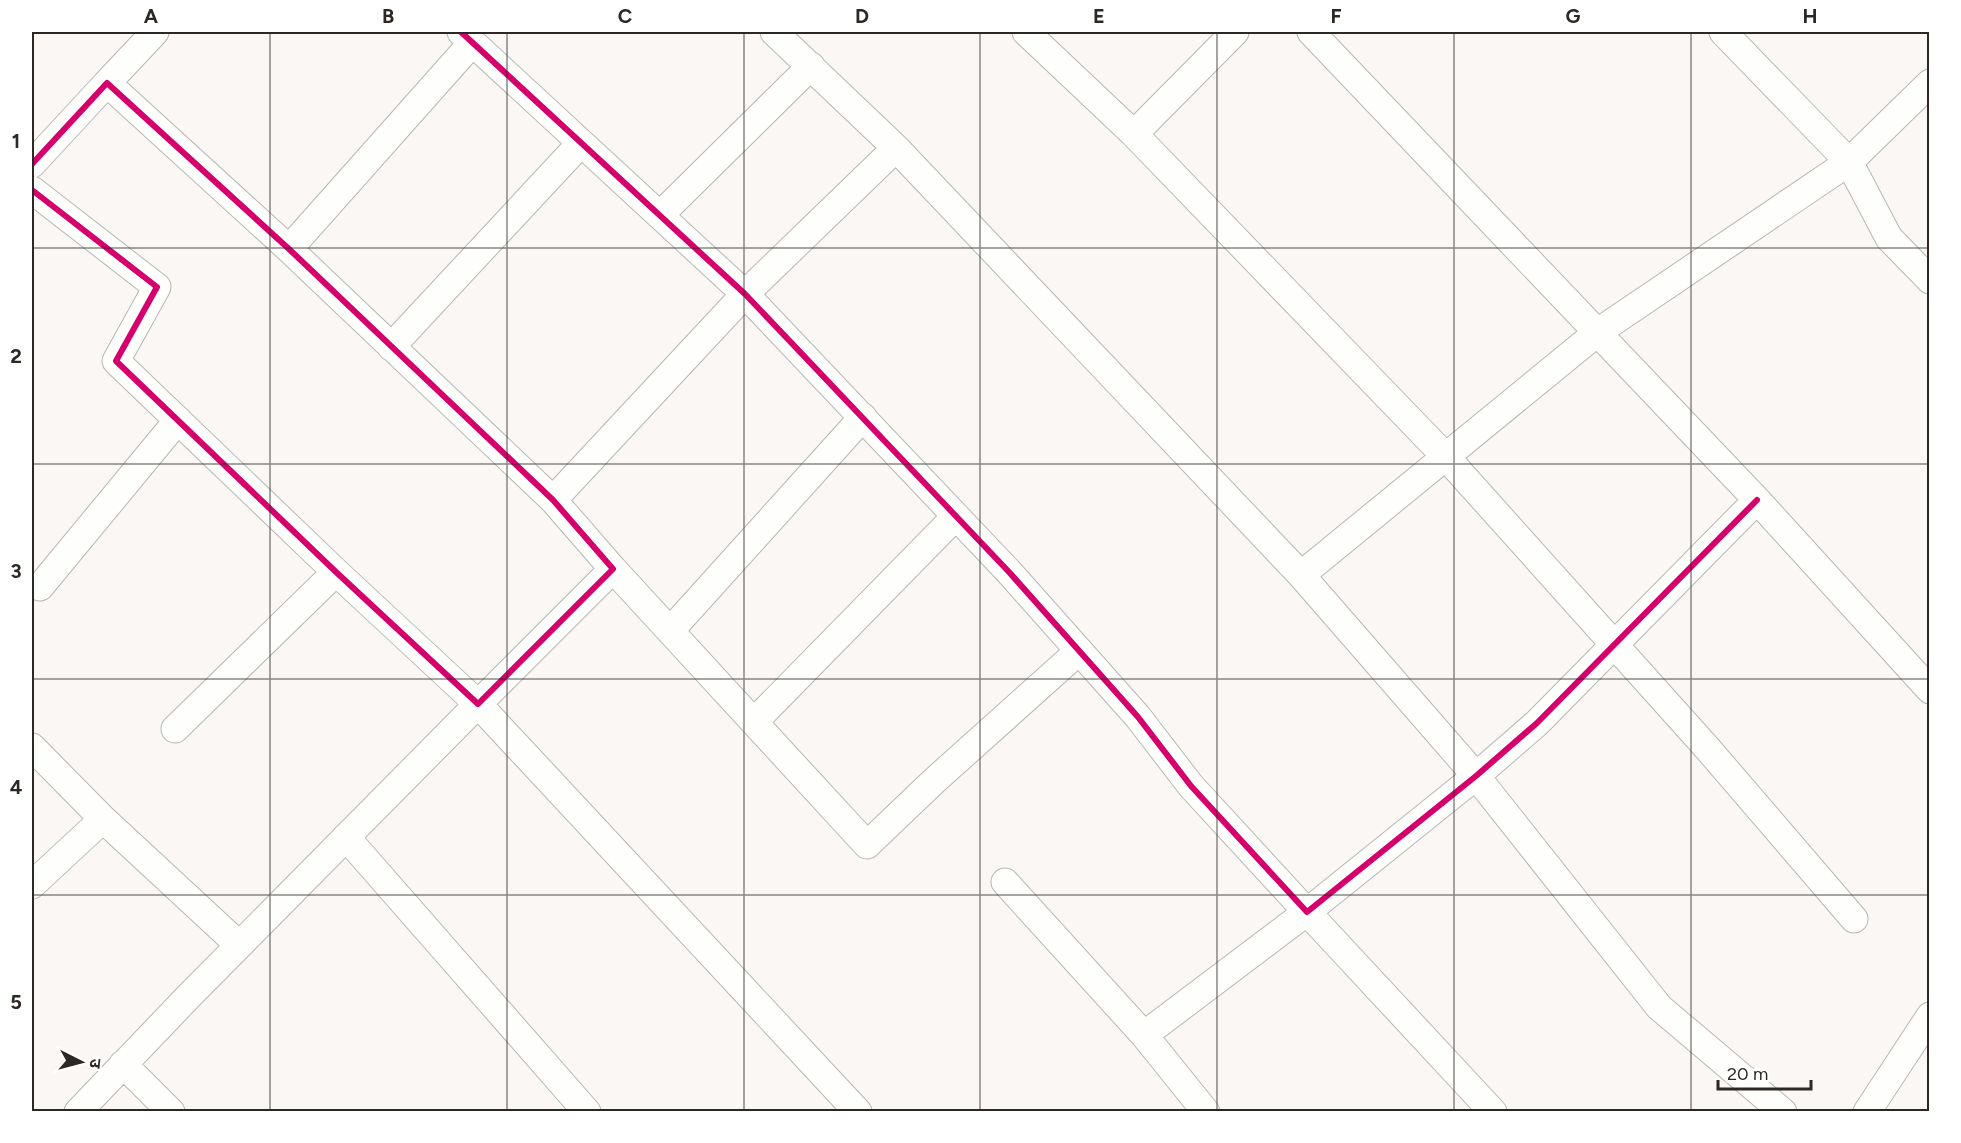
<svg xmlns="http://www.w3.org/2000/svg" width="1961" height="1143" viewBox="0 0 1961 1143" font-family="Figtree,'Noto Sans Devanagari',sans-serif">
<style>
.lines{fill:none;stroke-linecap:round;stroke-linejoin:round}
.minor-casing{stroke:#b9b6b3;stroke-width:29}
.minor{stroke:#fefefd;stroke-width:27}
.cycleway-casing{stroke:#fff;stroke-width:10}
.cycleway{stroke:#d6006c;stroke-width:6}
.grid{fill:none;stroke:#2d2824;stroke-width:1.5;stroke-opacity:0.55}
.neatline{fill:none;stroke:#2d2824;stroke-width:2}
.grid-label{font-size:20px;text-anchor:middle;font-weight:bold;fill:#2d2824}
</style>
<rect width="100%" height="100%" fill="#faf7f4"/>
<g class="lines">
<!-- minor casing -->
<g class="minor-casing">
<path id="minor" d="M461 32 745 294 1009 572 1138 717 1191 786 1307 912 1476 776 1537 723 1757 500
M1026 32 1134 134
M1235 32 1134 134 1446 457 1708 749 1854 919
M1311 32 1757 500 1930 690
M1723 32 1849 162 1889 238 1930 280
M107 83 155 32
M896 148 1301 575 1598 332 1849 162 1930 83
M32 164 107 83 289 249 553 500 613 569 478 704 336 572 116 361 157 287 32 190
M660 215 811 66
M289 249 472 43
M391 347 581 143
M553 500 745 294 896 148 774 32
M613 569 867 845 934 781 1079 651
M1301 575 1476 776 1659 1007 1783 1112
M40 587 178 420
M670 631 863 417
M754 722 956 516
M175 729 336 572
M32 747 103 819 239 945
M346 837 587 1112
M1005 882 1144 1035 1206 1112
M32 885 103 819
M1144 1035 1307 912 1493 1112
M123 1064 171 1112
M78 1112 188 997 478 704 858 1112
M1867 1112 1930 1016"/>
</g>
<!-- minor -->
<use href="#minor" class="minor"/>
<!-- cycleway casing -->
<g class="cycleway-casing">
<path id="cycleway" d="M461 32 745 294 1009 572 1138 717 1191 786 1307 912 1476 776 1537 723 1757 500
M32 164 107 83 289 249 553 500 613 569 478 704 336 572 116 361 157 287 32 190"/>
</g>
<!-- cycleway -->
<use href="#cycleway" class="cycleway"/>
</g>
<!-- grid -->
<path class="grid" d="M270 32V1112M507 32V1112M744 32V1112M980 32V1112M1217 32V1112M1454 32V1112M1691 32V1112M32 248H1930M32 464H1930M32 679H1930M32 895H1930"/>
<!-- border -->
<rect width="1961" height="1143" fill="none" stroke="#ffffff" stroke-width="66"/>
<!-- north arrow -->
<g transform="translate(81 1062) rotate(96)" stroke="#ffffff" stroke-width="4.5" paint-order="stroke">
<path d="M0-4.5L10 22L0 15L-10 22Z" fill="#2d2824"/>
<text y="-9" font-size="16" font-weight="bold" text-anchor="middle" fill="#2d2824">उ</text>
</g>
<!-- scale -->
<path d="M1718 1080v9h93v-9" fill="none" stroke="#2d2824" stroke-width="3"/>
<text x="1727" y="1080" font-size="18" fill="#2d2824" stroke="#ffffff" stroke-width="4.5" paint-order="stroke">20 m</text>
<rect x="33" y="33" width="1895" height="1077" class="neatline"/>
<g class="grid-label">
<text x="151" y="23">A</text>
<text x="388" y="23">B</text>
<text x="625" y="23">C</text>
<text x="862" y="23">D</text>
<text x="1099" y="23">E</text>
<text x="1336" y="23">F</text>
<text x="1573" y="23">G</text>
<text x="1810" y="23">H</text>
<text x="16" y="148">1</text>
<text x="16" y="363">2</text>
<text x="16" y="578">3</text>
<text x="16" y="794">4</text>
<text x="16" y="1009">5</text>
</g>
</svg>
